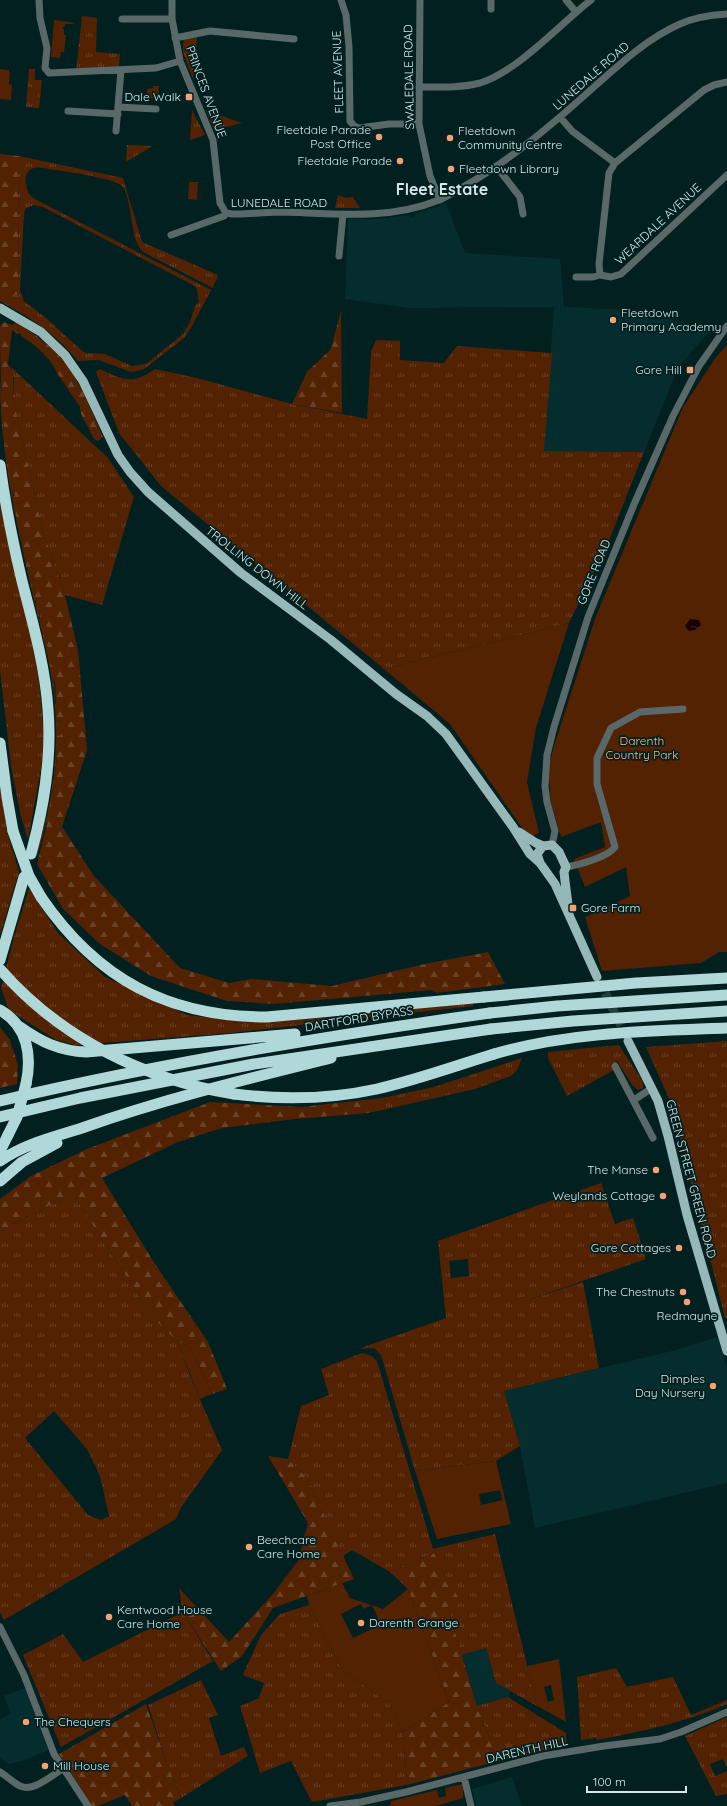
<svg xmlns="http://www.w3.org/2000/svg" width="727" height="1806" viewBox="0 0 727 1806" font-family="Quicksand,sans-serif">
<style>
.built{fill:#052d2d}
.grass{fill:url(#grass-tufts);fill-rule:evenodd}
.forest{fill:url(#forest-firs)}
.green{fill:#522203;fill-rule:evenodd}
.water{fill:url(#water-ripples)}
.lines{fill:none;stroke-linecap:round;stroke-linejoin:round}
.major-tunnel{stroke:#223e3e;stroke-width:9;stroke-dasharray:9 4.5;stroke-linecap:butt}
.minor{stroke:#596969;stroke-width:7}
.major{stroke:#97b8b8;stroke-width:9}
.highway{stroke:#b0d8d8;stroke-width:11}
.highway-bridge{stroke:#b0d8d8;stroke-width:11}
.poi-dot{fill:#f0a279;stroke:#032020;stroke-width:1.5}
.labels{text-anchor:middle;stroke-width:3.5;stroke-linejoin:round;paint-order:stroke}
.street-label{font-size:12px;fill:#d4e8e8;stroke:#032020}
.poi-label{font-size:12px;fill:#d4e8e8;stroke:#032020;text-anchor:end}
.park-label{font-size:12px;fill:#ffb38c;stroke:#032020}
.district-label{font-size:16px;font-weight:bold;fill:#d4e8e8;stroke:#032020}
</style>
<defs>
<pattern id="grass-tufts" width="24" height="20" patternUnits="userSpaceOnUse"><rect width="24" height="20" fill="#522203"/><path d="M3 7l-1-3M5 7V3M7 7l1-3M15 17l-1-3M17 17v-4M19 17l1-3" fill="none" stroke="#6a4228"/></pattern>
<pattern id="forest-firs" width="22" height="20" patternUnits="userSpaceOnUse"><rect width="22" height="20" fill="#522203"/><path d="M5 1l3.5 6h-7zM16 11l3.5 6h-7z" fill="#6a4228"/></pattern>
<pattern id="water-ripples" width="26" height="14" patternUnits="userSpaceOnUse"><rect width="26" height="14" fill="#190000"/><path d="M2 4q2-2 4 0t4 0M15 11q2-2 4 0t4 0" fill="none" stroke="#3a2525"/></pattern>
</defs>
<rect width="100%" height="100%" fill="#032020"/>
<!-- built -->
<path class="built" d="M446 203 465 253 560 259 564 307 634 310 711 330 679 366 644 452 544 451 554 307 409 308 345 299 348 219H375L409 215 410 218 415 217V213L437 207Z
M718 1337 727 1369V1483L535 1528 520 1446 504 1391 676 1350Z
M486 1648 496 1683 510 1691 508 1697 477 1706 461 1655Z
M27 1687 31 1704 48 1750 22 1761 8 1764 0 1758V1720L11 1713 4 1696Z
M512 1777 522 1806H476L472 1789Z"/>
<!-- grass -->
<path class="grass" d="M82 16 97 18 96 52 120 54 119 66 96 71 76 72Z
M197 37 193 79 183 52V43L184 39Z
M29 69H35V80H42L39 108 26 107Z
M192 110 205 135 190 140Z
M206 111H207L242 123 214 130Z
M127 145 151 146V147L126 162Z
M19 156 123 178 142 242 218 275 213 288 143 252C135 244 134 233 132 223 130 212 129 196 123 187 115 177 59 171 44 168 41 168 37 167 34 168 21 171 25 192 33 198L211 290 192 326 184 338 144 369 131 372 99 360 78 361C56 334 33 319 3 303L18 294ZM34 205 43 207 195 286 197 290 199 302 195 306 190 322 183 334 146 364 132 366 105 354 86 353 82 351 46 318 24 301 20 290 24 213 26 208Z
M338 195 346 198 353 197 360 208H335Z
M376 340 400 341V360L444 363 457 346 552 353 544 451 644 452 608 543 569 623 384 669 161 486 119 433 96 372 99 369C123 379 131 386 155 369L197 378 292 404 367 419 371 352Z
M11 367 108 458 134 497 102 605 65 595 43 531 14 403V378Z
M0 380 13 495 20 527V534L24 550 26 553 28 574 33 577 32 582 35 592V602L40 611 39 619 41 618 43 626H48L49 654 54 660 53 675 57 721 61 720V736H57V741L60 743 57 754 52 799H54L53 801H51L52 804 48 823H46L37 857C37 844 46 824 48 810 56 773 58 734 54 696 50 660 40 626 32 592 16 522 0 451 0 380Z
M0 500 31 636 39 681 44 734 42 763 28 840 21 817 11 766 0 670Z
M0 784 7 831 19 872 0 935Z
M29 888 58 933 105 977 187 1015 246 1022 300 1020 473 1003V1006L230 1033 76 1045 56 1040 9 1010 1 988 14 937Z
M727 1041V1318H725L671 1103 646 1047Z
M619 1045 643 1082V1088L638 1090 633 1086 617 1061 611 1064 614 1070 567 1096 548 1058V1052Z
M522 1058 517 1070 511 1076 475 1089 369 1113 382 1098 434 1087Z
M601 1183 615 1224 633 1218 646 1259 522 1302 583 1282 599 1368 504 1391 520 1446 496 1461 415 1471 381 1355 374 1348 358 1349 446 1318 438 1241ZM468 1259 469 1276 451 1278 449 1261Z
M73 1194 153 1318 177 1341 193 1383 222 1450 180 1509 176 1519 4 1620 0 1612V1233L12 1224ZM54 1411 87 1449 100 1476 109 1516 101 1520 88 1515 25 1438Z
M362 1353 372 1356 377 1361 433 1549 495 1534 537 1706 496 1683 486 1648 461 1655 434 1553 390 1572 352 1550 343 1556 307 1478 288 1459 301 1406 329 1395 321 1369Z
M309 1605 343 1671 389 1703 403 1732 407 1785 312 1802 291 1761 260 1773 240 1706 259 1698 264 1683 243 1675 261 1635 280 1614Z
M183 1612 213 1661 61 1747 23 1655 63 1634 83 1662Z
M616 1668 627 1687 673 1677 691 1715 727 1700V1704C684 1723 643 1731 597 1740L596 1738 581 1740 577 1677Z
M201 1680 218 1715 209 1718 221 1756 244 1747 248 1756 181 1798 166 1761 148 1705Z
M508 1697 566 1733V1745L498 1761 477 1706Z
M727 1717V1768L723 1759 710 1764 715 1776 727 1771V1794L716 1796 685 1736Z"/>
<!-- forest -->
<path class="forest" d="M0 154 19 156 18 294 3 303 0 301Z
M341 310 342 413 292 404 307 372 331 349Z
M4 322 12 325 16 322 38 337 65 360 84 394 103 437 98 441 94 439 81 414 80 407 57 373C54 362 33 342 22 337L20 333 18 334 12 330 8 364 13 372 14 403 43 531 65 595 78 650 87 750 62 827 94 876 180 968 229 983 251 979 332 986 429 963 488 952 505 984 437 993 432 990 274 1004 227 1001 151 976 100 944 63 909 37 864 52 804H50L51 801H53L54 799H52L58 748 60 743 57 741V736L61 735V720L56 721C56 710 56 696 55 684 53 676 50 670 51 661L54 660 50 659 44 631 48 627 43 626 41 619H40V611L38 610 33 592 35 591 32 582 33 577 28 574 26 553 24 550 20 534 13 497 15 496C11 490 11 479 10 472 2 423 0 374 0 327L1 324Z
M0 1027 10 1040 18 1065 17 1084 0 1088Z
M382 1098 369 1113 295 1119 222 1128 178 1142 102 1178 153 1261 208 1342 227 1389 212 1394 191 1348 177 1341 153 1318 73 1194 12 1224 0 1233V1199L31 1176 87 1149 210 1102 301 1107Z
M268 1456 288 1459 307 1478 354 1579 273 1608 242 1656 221 1671 183 1612 179 1588 229 1642 273 1594 298 1561 308 1523Z
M434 1553 459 1599 450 1616 477 1706 498 1761 407 1785 403 1732 449 1702 408 1589 390 1572Z
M146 1704 166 1761 181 1798 173 1803 175 1806H132L125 1795 98 1806H92L59 1754Z"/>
<!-- green -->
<path class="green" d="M54 20 77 23H74L73 24H65V26L62 27 64 30V35H66L64 52H61L60 58 51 57Z
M0 69 9 70V72H10L9 84 12 85 11 100 0 99Z
M153 86H159L158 99 147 98V89L153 88Z
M189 182H198L197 200 188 199Z
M727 345V952H719L701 963 602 971 585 917 630 896 626 867 585 887 574 859 605 847 601 822 561 837 551 802 548 768 555 743 596 616 683 407 716 357Z
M569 623 536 728 527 782 539 833 529 838 450 724 384 669Z
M177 1341 191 1348 212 1394 200 1399Z
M496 1461 511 1524 437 1539 415 1471ZM500 1490 502 1500 481 1505 479 1494Z
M342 1583 350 1598 383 1609 408 1589 449 1702 403 1732 389 1703 343 1671 309 1605 307 1596ZM361 1604 363 1609 372 1605 378 1618 375 1620 378 1626 353 1638 341 1614Z
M559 1659 566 1722 537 1706 527 1666ZM551 1685 554 1700 548 1702 544 1687Z
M463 1784V1798L436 1806H390L391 1801 437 1790 439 1798 446 1796 445 1788Z"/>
<!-- water -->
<path class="water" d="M690 619 699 620 701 625 695 630 689 631 685 626Z"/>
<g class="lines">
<!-- major-tunnel -->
<path class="major-tunnel" d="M599 981 627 1037"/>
<!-- minor -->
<path class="minor" d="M39 0 40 18 47 48 45 68 49 73 156 68 180 61
M172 0V19L180 61 213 140 220 203 226 213
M341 0 346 15 349 47 350 121 354 126 359 128 389 124H419
M420 0 419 124 430 176 440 200
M491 0V9
M566 0 576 12
M122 19H172
M175 38 210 31 294 39
M419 87C439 87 461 88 480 83 517 72 560 24 591 0
M118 107 156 109
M68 111 118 114
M560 117 572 131 615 163 609 173 599 264 600 275
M116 131 121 70
M615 163 704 90 714 85 727 82
M496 166 520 197 523 214
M226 213 232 214C250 214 268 212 286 212 337 214 390 220 439 200 447 197 455 191 463 187 511 160 554 123 595 86 621 63 648 38 680 24 695 17 711 15 727 14
M171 235 224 216 226 213
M339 256 343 214
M576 277H593L600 275 611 277 621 274 727 175
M552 845 555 831 547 802 545 786 547 755 554 727 588 617 635 502 673 416 699 366 727 326
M566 867C579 865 608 857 615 847L597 784V758L611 728 640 712 683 709
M615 1066 653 1138
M634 1100 652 1088
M0 1627 24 1675 54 1754 88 1806
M0 1772C6 1776 12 1781 18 1785 32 1794 50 1776 63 1769
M464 1777 471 1806
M330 1806 361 1802 406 1792 543 1756 604 1746 660 1739 681 1732 727 1712"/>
<!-- major -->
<path class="major" d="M0 308 41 332 65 355 83 381 118 455 130 472 148 492 241 573 331 640 396 694 427 716 446 734 513 827 530 854 540 863
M519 832 536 843 543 846
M569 913 565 881 564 872 566 867 559 852 552 845 543 846 537 854 540 863 555 884 597 977
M628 1041 658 1101 668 1136 687 1215 727 1351"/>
<!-- highway -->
<path class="highway" d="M0 465C5 504 13 543 22 581 33 624 45 666 48 709 52 759 44 806 31 854
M0 743 7 797 13 831
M41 897C97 979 168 1017 267 1017L484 997
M0 960 24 877
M0 1010C28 1026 32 1056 26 1084
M20 1027C41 1042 60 1051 86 1052L295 1034
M234 1094C281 1100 331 1099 377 1089 417 1080 455 1066 494 1054
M0 1101C162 1063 325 1036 490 1013
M0 1117 80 1098 254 1064 491 1029
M0 1151 8 1135
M0 1161C24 1144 54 1137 82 1128 164 1099 247 1079 331 1058
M0 1181 22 1162 57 1143"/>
<!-- highway-bridge -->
<path class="highway-bridge" d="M13 831 29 876 41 897
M0 969C60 1038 145 1080 234 1094
M484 997 636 983 727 978
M490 1013 557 1006 727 995
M491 1029 573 1021 727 1011
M494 1054C569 1032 650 1031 727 1028
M8 1135 17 1117 26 1084"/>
</g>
<!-- markers -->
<g class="poi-dot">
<rect x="185" y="93" width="8" height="8" rx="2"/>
<circle cx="379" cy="137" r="4"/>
<circle cx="450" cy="138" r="4"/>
<circle cx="400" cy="161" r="4"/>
<circle cx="451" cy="169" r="4"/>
<circle cx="613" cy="320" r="4"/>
<rect x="686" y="366" width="8" height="8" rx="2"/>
<rect x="569" y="904" width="8" height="8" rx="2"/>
<circle cx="656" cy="1170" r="4"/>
<circle cx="663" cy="1196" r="4"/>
<circle cx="679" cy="1248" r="4"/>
<circle cx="683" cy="1292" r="4"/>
<circle cx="687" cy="1302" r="4"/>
<circle cx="713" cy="1386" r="4"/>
<circle cx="249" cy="1547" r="4"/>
<circle cx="109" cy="1617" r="4"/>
<circle cx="361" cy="1623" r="4"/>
<circle cx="26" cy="1722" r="4"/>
<circle cx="45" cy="1766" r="4"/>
</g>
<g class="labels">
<!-- street labels -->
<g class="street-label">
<text transform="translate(338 72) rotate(-92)" y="4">FLEET AVENUE</text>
<text transform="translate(591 76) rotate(-41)" y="4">LUNEDALE ROAD</text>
<text transform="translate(409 77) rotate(-91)" y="4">SWALEDALE ROAD</text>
<text transform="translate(206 92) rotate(70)" y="4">PRINCES AVENUE</text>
<text x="279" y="207">LUNEDALE ROAD</text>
<text transform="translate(658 224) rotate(-43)" y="4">WEARDALE AVENUE</text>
<text transform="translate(257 568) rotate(38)" y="4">TROLLING DOWN HILL</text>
<text transform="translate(594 572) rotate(-68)" y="4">GORE ROAD</text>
<text transform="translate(359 1019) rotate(-9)" y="4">DARTFORD BYPASS</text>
<text transform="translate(691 1179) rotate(75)" y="4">GREEN STREET GREEN ROAD</text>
<text transform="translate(527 1750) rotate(-13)" y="4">DARENTH HILL</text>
</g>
<!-- poi labels -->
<g class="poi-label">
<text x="181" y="101">Dale Walk</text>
<text x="371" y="134">Fleetdale Parade<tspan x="371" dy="14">Post Office</tspan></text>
<text x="458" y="135" text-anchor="start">Fleetdown<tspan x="458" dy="14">Community Centre</tspan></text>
<text x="392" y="165">Fleetdale Parade</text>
<text x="459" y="173" text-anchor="start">Fleetdown Library</text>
<text x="621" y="317" text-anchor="start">Fleetdown<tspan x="621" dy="14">Primary Academy</tspan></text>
<text x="682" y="374">Gore Hill</text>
<text x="581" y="912" text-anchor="start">Gore Farm</text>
<text x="648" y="1174">The Manse</text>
<text x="655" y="1200">Weylands Cottage</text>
<text x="671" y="1252">Gore Cottages</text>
<text x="675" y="1296">The Chestnuts</text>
<text x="687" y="1320" text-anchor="middle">Redmayne</text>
<text x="705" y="1383">Dimples<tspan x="705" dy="14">Day Nursery</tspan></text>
<text x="257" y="1544" text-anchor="start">Beechcare<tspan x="257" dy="14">Care Home</tspan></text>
<text x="117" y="1614" text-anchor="start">Kentwood House<tspan x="117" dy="14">Care Home</tspan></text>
<text x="369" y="1627" text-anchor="start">Darenth Grange</text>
<text x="34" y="1726" text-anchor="start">The Chequers</text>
<text x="53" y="1770" text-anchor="start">Mill House</text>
</g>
<!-- park labels -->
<g class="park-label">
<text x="642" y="745">Darenth<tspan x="642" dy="14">Country Park</tspan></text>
</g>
<!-- district labels -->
<g class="district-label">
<text x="442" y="195">Fleet Estate</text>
</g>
</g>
<!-- scale -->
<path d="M587 1786v6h99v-6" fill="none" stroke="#d4e8e8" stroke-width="2"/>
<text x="593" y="1786" font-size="12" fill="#d4e8e8" stroke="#032020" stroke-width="3" paint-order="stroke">100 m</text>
</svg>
